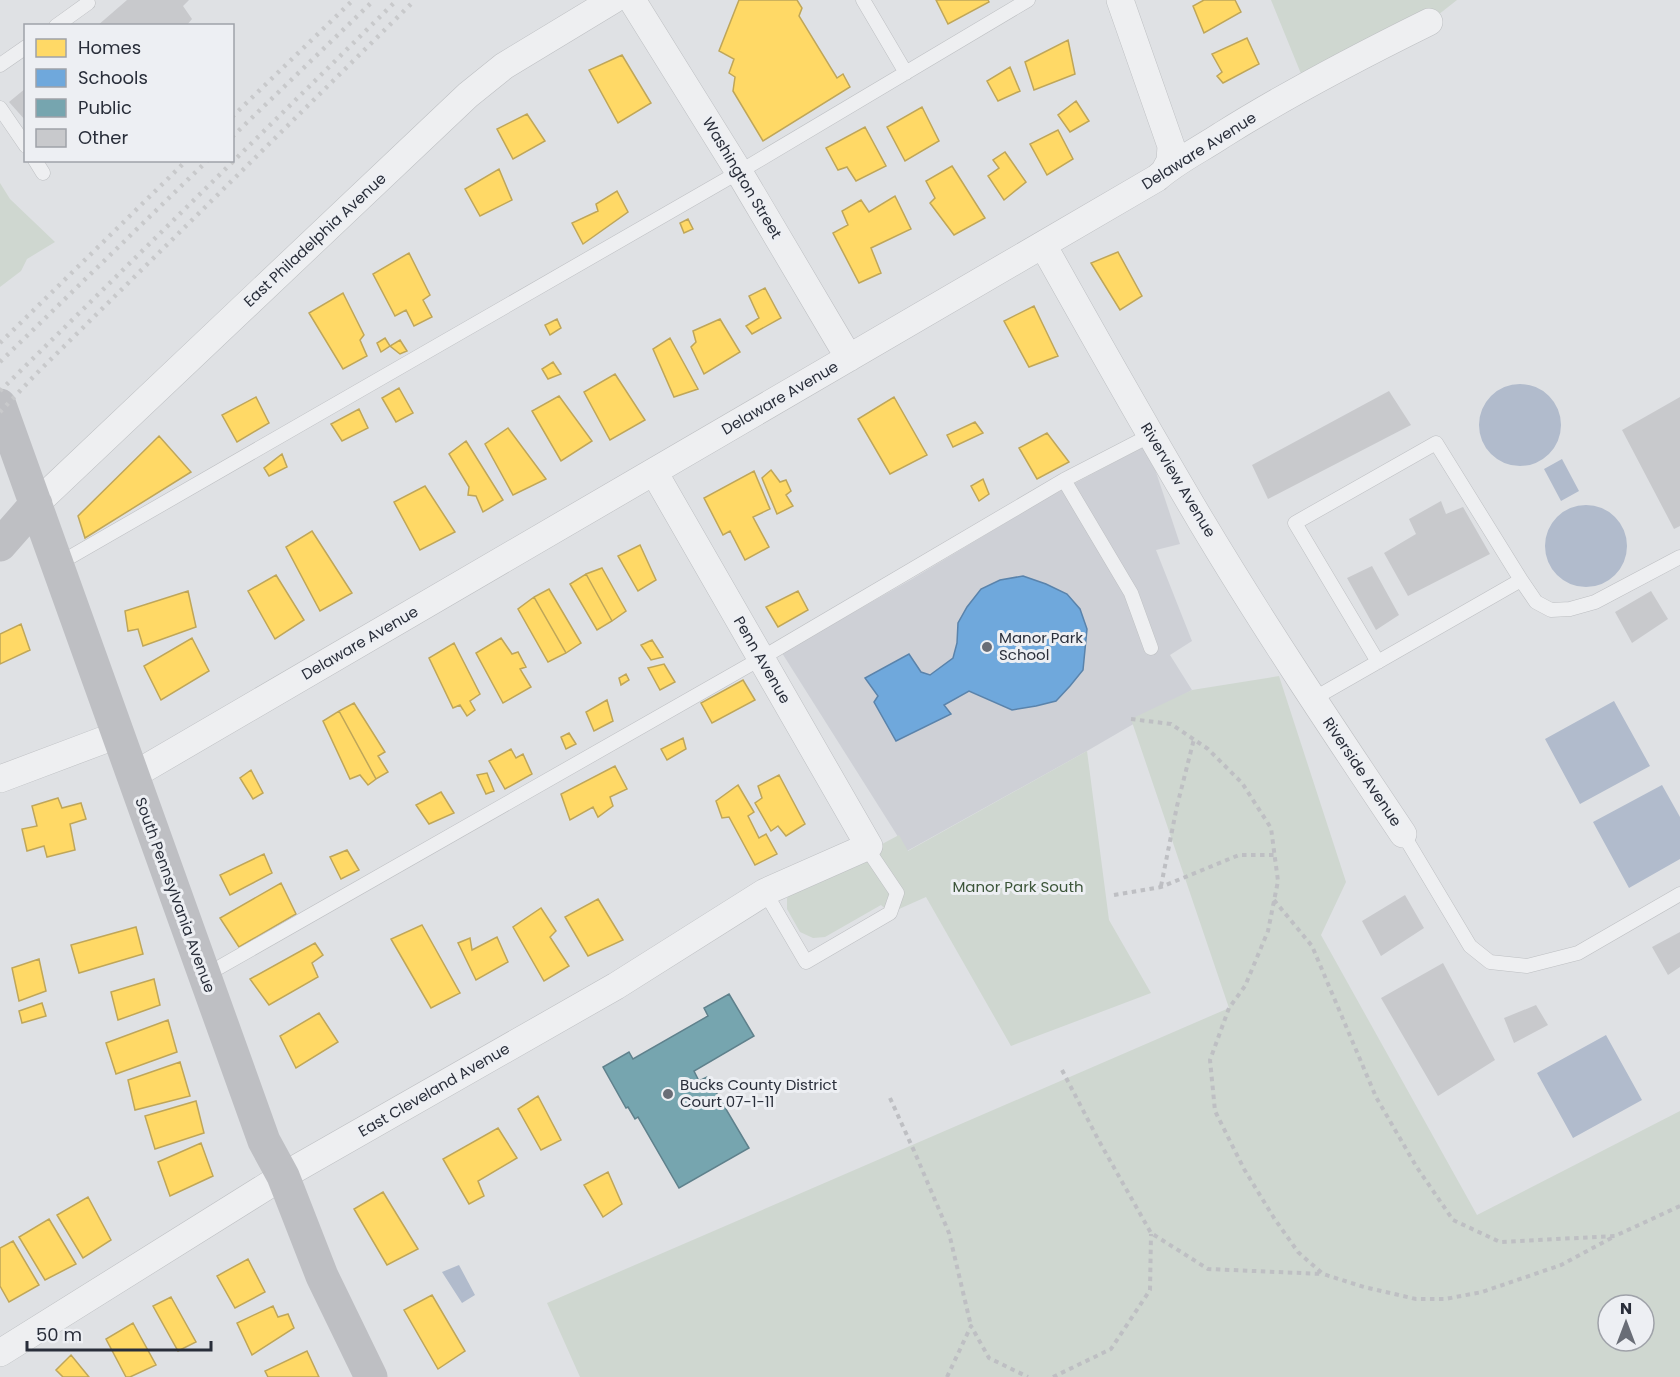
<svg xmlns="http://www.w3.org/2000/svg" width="1680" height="1377" viewBox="0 0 1680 1377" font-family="Poppins,sans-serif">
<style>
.built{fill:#ced0d6}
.green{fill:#cfd7d0;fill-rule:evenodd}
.water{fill:#b1bbcc}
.homes{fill:#ffd966;stroke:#bfa659;stroke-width:1.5}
.schools{fill:#6fa8dc;stroke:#5a83ab;stroke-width:1.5}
.public{fill:#76a5af;stroke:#5f818c;stroke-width:1.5}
.building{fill:#c8c9cc}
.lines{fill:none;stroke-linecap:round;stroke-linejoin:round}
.lane-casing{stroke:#bdbfc2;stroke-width:15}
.street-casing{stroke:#bdbfc2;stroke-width:28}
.path{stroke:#bebfc3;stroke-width:4;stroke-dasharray:4.5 4.5;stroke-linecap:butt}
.lane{stroke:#eeeff1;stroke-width:14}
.street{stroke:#eeeff1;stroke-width:27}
.secondary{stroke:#bebfc3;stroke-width:33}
.rail{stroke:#c8c9cb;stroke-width:4.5;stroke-dasharray:3 6;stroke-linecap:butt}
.poi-dot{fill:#696d76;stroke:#edeff3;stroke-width:2}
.labels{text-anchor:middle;stroke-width:6;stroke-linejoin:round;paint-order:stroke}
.street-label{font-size:15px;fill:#292e3a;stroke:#edeff3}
.poi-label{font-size:15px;fill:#292e3a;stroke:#edeff3;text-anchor:start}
.park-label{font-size:15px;fill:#3b5438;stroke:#edeff3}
</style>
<rect width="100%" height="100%" fill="#dfe1e4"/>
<!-- built -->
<path class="built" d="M1147 445 1180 544 1156 550 1192 641 1170 655 1192 690 1087 751 907 851 782 653 912 579 1045 499Z"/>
<!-- green -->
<path class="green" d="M1271 0H1457L1429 22 1306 86Z
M0 183 10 199 55 242 27 259 21 271 0 287Z
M1279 676 1346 882 1321 935 1477 1215 1680 1111V1377H580L547 1303 1229 1008 1131 719 1192 690ZM1608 1305H1644V1341H1608Z
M1087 751 1109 920 1151 993 1011 1046 926 897 890 913 881 905 825 937 813 938 800 932 787 909V898L796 890 899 835 908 851Z"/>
<!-- water -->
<path class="water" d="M1479 425a41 41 0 1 1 82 0a41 41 0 1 1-82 0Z
M1562 459 1579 491 1561 501 1544 469Z
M1545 546a41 41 0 1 1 82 0a41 41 0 1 1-82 0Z
M1614 701 1650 766 1580 804 1545 739Z
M1662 785 1680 817V859L1629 888 1593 822Z
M1606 1035 1642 1100 1573 1138 1537 1073Z
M459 1265 475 1295 462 1303 442 1272Z"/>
<!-- homes -->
<path class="homes" d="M739 0H797L802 8 799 16 837 78 843 74 850 87 763 141 733 91 735 77 729 73 734 59 719 51Z
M936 0H988L989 2 948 24Z
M1204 0H1235L1241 12 1204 33 1193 6Z
M1247 38 1259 64 1223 83 1217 76 1222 72 1212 54Z
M1068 40 1075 74 1034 90 1025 62Z
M622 55 651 103 618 123 589 70Z
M1010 67 1020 91 998 101 987 81Z
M1076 101 1089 121 1070 132 1058 115Z
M922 107 939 141 905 161 887 127Z
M527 114 545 141 513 159 497 129Z
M865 127 886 166 856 181 847 167 838 170 826 148Z
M1058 130 1073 159 1047 175 1030 144Z
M1005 152 1026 182 1004 200 988 176 999 168 993 160Z
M952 166 985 218 954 235 930 203 935 198 926 181Z
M499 169 512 200 480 216 465 189Z
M617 191 628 212 583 244 572 223 598 211 596 204Z
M895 196 911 229 871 248 881 273 859 283 833 233 848 225 842 211 861 200 869 212Z
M688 219 693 229 684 233 680 223Z
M1118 252 1142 296 1120 310 1091 263Z
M409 253 430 295 423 300 432 317 414 326 406 310 395 316 373 274Z
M765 288 781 318 752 334 746 326 759 318 749 296Z
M343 293 364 335 360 340 367 356 343 369 309 313Z
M1034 306 1058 356 1029 367 1004 321Z
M557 319 561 328 550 335 545 325Z
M720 319 740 352 704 374 691 347 696 342 693 331Z
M385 338 390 346 381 352 377 343Z
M670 338 698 389 674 397 653 349Z
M400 340 407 351 400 354 390 346Z
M553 362 561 374 548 379 542 369Z
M615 374 645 420 610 440 584 392Z
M399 388 413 413 396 422 382 398Z
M559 396 592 441 561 461 532 411Z
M256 397 269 423 237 442 222 415Z
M894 397 927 455 890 474 858 419Z
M359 409 368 428 342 441 331 424Z
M975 422 983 433 953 447 947 435Z
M508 428 546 479 513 495 485 444Z
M1047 433 1069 462 1037 479 1019 448Z
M159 436 191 472 85 538 78 516Z
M466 441 503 500 483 512 476 496 468 495 469 487 449 454Z
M282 454 287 467 269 476 264 468Z
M771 470 780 482 786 480 791 491 786 495 793 506 777 514 762 478Z
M754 471 770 509 753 517 769 547 745 560 730 531 723 535 704 498Z
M983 479 989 494 979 501 971 486Z
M425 486 455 532 420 550 394 502Z
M312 531 352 593 320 611 286 547Z
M640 545 656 580 638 591 618 556Z
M602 568 626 611 612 621 586 574Z
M586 574 612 621 597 630 570 584Z
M276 575 304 620 275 639 248 591Z
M549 589 581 643 566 653 534 597Z
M188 591 196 627 143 646 138 629 128 631 125 611Z
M798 591 808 610 778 627 766 607Z
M534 597 566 653 548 662 518 609Z
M21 624 30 650 0 664V634Z
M192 638 209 671 161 700 144 666Z
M501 638 512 654 518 652 526 667 520 669 531 687 503 703 476 653Z
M652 640 663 657 651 660 641 645Z
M454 643 480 694 470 701 475 710 467 716 460 705 453 708 429 658Z
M664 664 675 682 660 690 648 668Z
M626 674 629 680 621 685 619 678Z
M743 680 755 700 712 723 701 703Z
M607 700 613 721 594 731 586 712Z
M354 703 385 752 378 756 388 772 376 779 339 711Z
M339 711 376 779 368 785 360 775 350 779 323 721Z
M569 733 576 744 566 749 561 737Z
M683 738 686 749 667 760 661 749Z
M511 749 516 758 523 754 532 774 505 789 489 761Z
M615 766 627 789 610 797 613 806 598 817 593 807 570 820 561 794Z
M251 770 263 793 253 799 240 778Z
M487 773 494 791 486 794 477 775Z
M779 775 805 824 786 836 778 826 771 831 755 803 762 798 758 786Z
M738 785 754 812 748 816 759 838 766 834 777 854 755 865 729 817 722 818 716 801Z
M441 792 454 813 429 824 416 805Z
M58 798 62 808 81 803 86 819 70 824 75 850 47 857 44 846 27 851 22 829 37 826 32 806Z
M347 850 359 870 341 879 330 857Z
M264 854 272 873 230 895 220 875Z
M281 883 296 914 239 947 220 918Z
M598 899 623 940 588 956 565 917Z
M541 908 556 931 550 937 569 966 544 981 513 927Z
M422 925 460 993 431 1008 391 939Z
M136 927 143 954 79 973 71 945Z
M497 937 508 962 476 980 458 943 470 938 472 950Z
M315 943 323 955 312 963 318 977 269 1005 250 979Z
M39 959 46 991 19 1001 12 968Z
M154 979 160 1005 118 1020 111 992Z
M42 1003 46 1016 22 1023 19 1011Z
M319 1013 338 1042 296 1068 280 1036Z
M168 1020 177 1052 116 1074 106 1043Z
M180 1062 190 1096 135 1110 128 1080Z
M538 1096 561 1140 541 1150 518 1109Z
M196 1101 204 1133 155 1149 145 1116Z
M498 1128 517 1158 478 1181 484 1196 469 1204 443 1159Z
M201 1143 213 1176 170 1196 158 1162Z
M608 1172 622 1204 603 1217 584 1185Z
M383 1192 418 1249 387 1265 354 1209Z
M88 1197 111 1240 83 1258 57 1215Z
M49 1219 76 1264 45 1280 19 1237Z
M13 1241 39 1285 9 1302 0 1286V1248Z
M248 1259 265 1292 235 1308 217 1276Z
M432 1295 465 1351 438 1369 404 1310Z
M171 1297 196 1342 178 1351 153 1306Z
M273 1306 278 1317 288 1314 294 1328 252 1355 237 1323Z
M133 1323 156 1365 130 1377H126L106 1339Z
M307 1351 319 1377H268L265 1371Z
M71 1355 89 1377H63L56 1370Z"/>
<!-- schools -->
<path class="schools" d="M1023 576 1046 584 1067 594 1080 609 1087 629 1083 670 1070 686 1056 701 1036 706 1012 710 969 691 944 705 951 714 896 741 874 702 878 696 865 678 909 654 921 672 930 675 953 658 957 643 958 623 967 607 981 589 1000 580Z"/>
<!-- public -->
<path class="public" d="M729 994 754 1036 694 1071 699 1081 707 1077 749 1148 679 1188 638 1117 635 1119 628 1107 626 1108 603 1067 629 1052 633 1059 708 1016 704 1008Z"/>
<!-- building -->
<path class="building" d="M127 0H189L183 6 192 19 186 26H97Z
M26 88V121L9 102Z
M1389 391 1411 425 1268 499 1252 465Z
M1680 397V526L1674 529 1622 430Z
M1441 501 1446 514 1463 507 1490 554 1408 596 1384 553 1416 534 1409 519Z
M1372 566 1399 615 1376 630 1347 578Z
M1651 591 1668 619 1632 643 1615 612Z
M1405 895 1424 928 1381 956 1362 921Z
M1680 932V967L1668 975 1652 947Z
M1443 963 1495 1060 1438 1096 1381 998Z
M1536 1005 1548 1025 1514 1043 1504 1018Z"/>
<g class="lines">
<!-- lane casing -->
<g class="lane-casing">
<path id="lane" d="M863 0 906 73
M56 26 88 3 87 0
M0 65 26 47
M0 108 26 146
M35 160 43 173
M1064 480 1131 593 1151 648
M58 564 739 172 1028 0
M1521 580 1536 602 1551 610 1570 609 1595 602 1680 557
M1313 699 1521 580 1436 443 1295 523 1378 662
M1403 834 1470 946 1490 962 1527 966 1578 953 1680 894
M765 892 806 962 890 913 897 893 866 847
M204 976 760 659 1064 480 1151 435"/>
</g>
<!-- street casing -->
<g class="street-casing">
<path id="street" d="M632 0 739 172 849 358
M1120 0 1171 146 1170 161 1164 172
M1043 245C1095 338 1147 430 1201 521 1265 628 1334 731 1403 834
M36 504 468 95 504 66 613 0
M132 776 1157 178C1176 161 1201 149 1222 135 1289 93 1358 57 1429 22
M0 779 117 735
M0 1353 283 1176 616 986 765 892 869 846 654 472"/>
</g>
<!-- path -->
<path class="path" d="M1131 719 1171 724 1208 749 1242 783 1271 828 1278 881 1268 931 1245 986 1229 1008 1210 1060 1215 1111 1244 1169 1274 1218 1298 1252 1323 1274 1364 1287 1416 1299H1445L1482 1292 1561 1265 1615 1236
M1161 886 1177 806 1194 739
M1114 895 1161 887 1239 855H1274
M1274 900 1312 946 1376 1097 1416 1166 1453 1220 1500 1242 1615 1236 1680 1206
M1062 1070 1099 1141 1151 1233 1208 1269 1323 1274
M890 1098 915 1153 949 1233 971 1326
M947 1377 971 1326 989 1358 1028 1377
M1053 1377 1111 1349 1150 1290 1151 1234"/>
<!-- lane -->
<use href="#lane" class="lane"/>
<!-- street -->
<use href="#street" class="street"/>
<!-- secondary -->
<path class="secondary" d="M0 405 264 1141 283 1176 322 1276 371 1377
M0 545 36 504"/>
<!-- rail -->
<path class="rail" d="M232 117 353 0
M232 137 374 0
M0 343 187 160
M0 362 208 160
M0 391 397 0
M0 412 36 374 415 0"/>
</g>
<!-- markers -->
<g class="poi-dot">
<circle cx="987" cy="647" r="6"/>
<circle cx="668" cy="1094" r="6"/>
</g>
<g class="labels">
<!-- street labels -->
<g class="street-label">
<text transform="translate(1199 151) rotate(-32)" y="5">Delaware Avenue</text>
<text transform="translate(742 178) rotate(59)" y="5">Washington Street</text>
<text transform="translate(315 240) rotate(-43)" y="5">East Philadelphia Avenue</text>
<text transform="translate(780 398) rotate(-30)" y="5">Delaware Avenue</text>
<text transform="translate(1178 480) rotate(59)" y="5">Riverview Avenue</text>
<text transform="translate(360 643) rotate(-30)" y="5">Delaware Avenue</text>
<text transform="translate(762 660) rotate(60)" y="5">Penn Avenue</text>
<text transform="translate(1362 772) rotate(56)" y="5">Riverside Avenue</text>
<text transform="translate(175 895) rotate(70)" y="5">South Pennsylvania Avenue</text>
<text transform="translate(434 1090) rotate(-30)" y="5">East Cleveland Avenue</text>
</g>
<!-- poi labels -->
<g class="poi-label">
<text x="999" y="643">Manor Park<tspan x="999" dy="17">School</tspan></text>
<text x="680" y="1090">Bucks County District<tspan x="680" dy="17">Court 07-1-11</tspan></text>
</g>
<!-- park labels -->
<g class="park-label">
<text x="1018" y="892">Manor Park South</text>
</g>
</g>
<!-- legend -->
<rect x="24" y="24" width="210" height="138" fill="#edeff3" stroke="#9fa2a9" stroke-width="1.5"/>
<rect x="36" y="39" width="30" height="18" fill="#ffd966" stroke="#9fa2a9" stroke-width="1.5"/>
<text x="78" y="54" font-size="18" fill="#292e3a">Homes</text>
<rect x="36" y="69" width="30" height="18" fill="#6fa8dc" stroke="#9fa2a9" stroke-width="1.5"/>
<text x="78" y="84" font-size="18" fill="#292e3a">Schools</text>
<rect x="36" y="99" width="30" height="18" fill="#76a5af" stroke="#9fa2a9" stroke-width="1.5"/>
<text x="78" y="114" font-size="18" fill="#292e3a">Public</text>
<rect x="36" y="129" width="30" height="18" fill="#c8c9cc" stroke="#9fa2a9" stroke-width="1.5"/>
<text x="78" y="144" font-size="18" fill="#292e3a">Other</text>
<!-- north arrow -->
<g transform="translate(1626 1323)"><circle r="28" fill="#edeff3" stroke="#9fa2a9" stroke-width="1.5"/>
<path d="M0-4.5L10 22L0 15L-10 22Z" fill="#696d76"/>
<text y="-9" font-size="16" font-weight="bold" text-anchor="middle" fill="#292e3a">N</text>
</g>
<!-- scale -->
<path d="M27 1341v9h184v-9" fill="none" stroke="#292e3a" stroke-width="3"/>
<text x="36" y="1341" font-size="18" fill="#292e3a" stroke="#edeff3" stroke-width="4.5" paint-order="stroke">50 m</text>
</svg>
